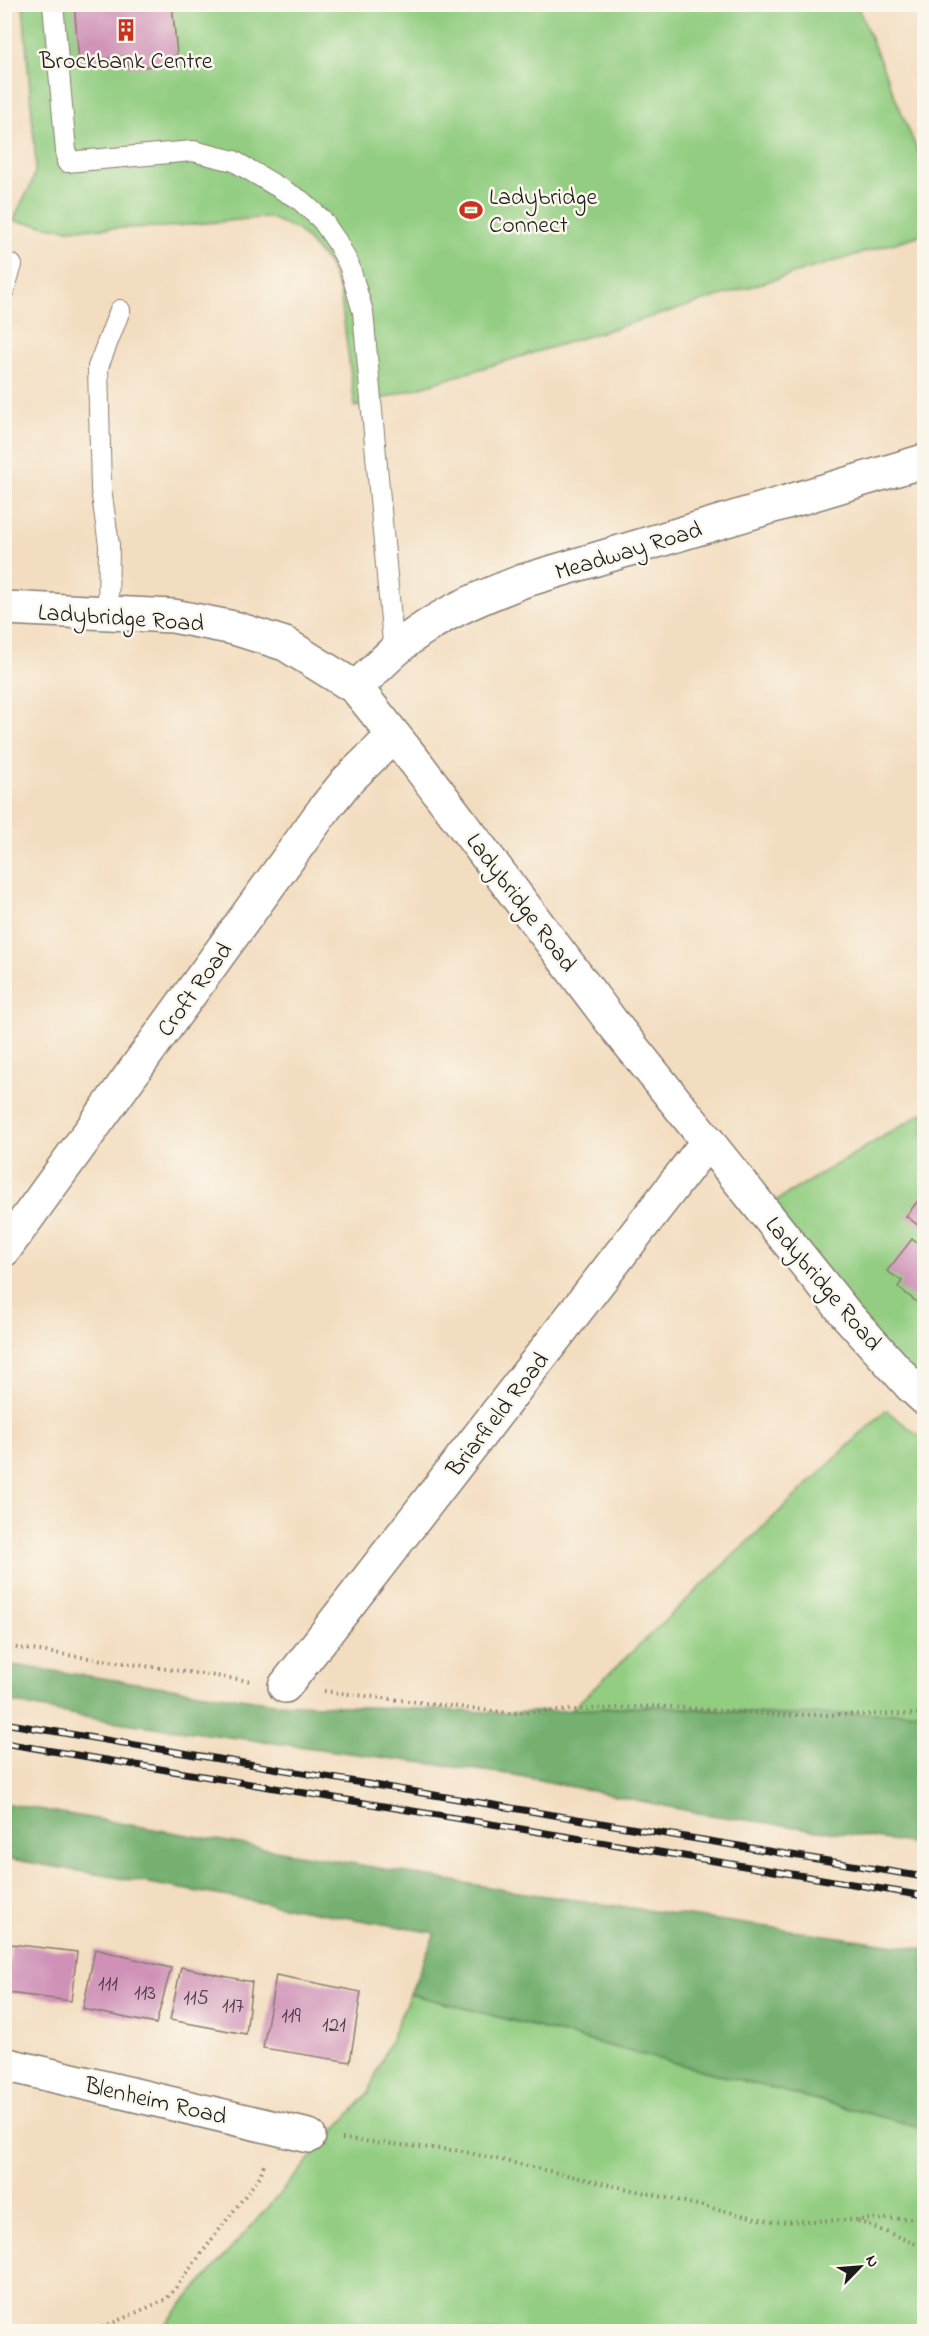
<svg xmlns="http://www.w3.org/2000/svg" width="929" height="2336" viewBox="0 0 929 2336" font-family="'Indie Flower',sans-serif">
<style>
.green{fill:#92cd81;stroke:#57744e;stroke-width:1.5}
.forest{fill:#75b06f;stroke:#486646;stroke-width:1.5}
.building{fill:#cf91b7}
.lines{fill:none;stroke-linecap:round;stroke-linejoin:round}
.service-casing{stroke:#887c6e;stroke-width:22}
.minor-casing{stroke:#887c6e;stroke-width:36}
.tertiary-casing{stroke:#887c6e;stroke-width:36}
.path{stroke:#887c6e;stroke-width:4;stroke-dasharray:1.5 4.5;stroke-linecap:butt}
.service{stroke:#fff;stroke-width:20}
.minor{stroke:#fff;stroke-width:33}
.tertiary{stroke:#fff;stroke-width:33}
.rail-casing{stroke:#1c1c1c;stroke-width:7}
.rail{stroke:#fbf7ec;stroke-width:4.5;stroke-dasharray:14;stroke-linecap:butt}
.labels{text-anchor:middle;stroke-width:5;stroke-linejoin:round;paint-order:stroke}
.number-label{font-size:21px;fill:#493943}
.poi-label{font-size:24px;fill:#1c1c1c;stroke:#fbf7ec}
.street-label{font-size:24px;fill:#1c1c1c;stroke:#fbf7ec}
</style>
<rect width="100%" height="100%" fill="#fbf7ec"/>
<filter id="ink" filterUnits="userSpaceOnUse"><feTurbulence type="fractalNoise" baseFrequency=".0167" numOctaves="2"/><feDisplacementMap in="SourceGraphic" scale="12" xChannelSelector="R" yChannelSelector="G"/><feConvolveMatrix kernelMatrix="1 2 1 2 8 2 1 2 1" color-interpolation-filters="sRGB"/></filter>
<filter id="wash" filterUnits="userSpaceOnUse"><feTurbulence type="fractalNoise" baseFrequency=".008" numOctaves="4" result="noise"/><feDisplacementMap in="SourceGraphic" scale="24" xChannelSelector="R" yChannelSelector="G"/><feGaussianBlur stdDeviation="1.35" result="paint"/><feColorMatrix in="noise" values="0 0 0 0 0 0 0 0 0 0 0 0 0 0 0 0 0 1.4 0 .05"/><feComposite in="paint" operator="in"/></filter>
<g filter="url(#wash)">
<rect width="100%" height="100%" fill="#f3ddc0"/>
<!-- green -->
<path class="green" d="M23 5H857L924 167V234L355 407 340 292 328 263 298 230 268 217 166 227 67 229 14 221C21 196 34 191 36 163Z
M924 1112V1398L762 1209Z
M886 1410 924 1440V1714L781 1715 657 1706 571 1710Z
M410 1994 924 2128V2331L158 2332 368 2093Z"/>
<!-- forest -->
<path class="forest" d="M5 1664 274 1703 509 1713 657 1706 781 1715 924 1712V1845L704 1814 515 1775 95 1719 5 1701Z
M4 1803 511 1891 924 1949V2128L410 1994 435 1933 5 1858Z"/>
<g id="blocks">
<!-- building -->
<path class="building" d="M74 4H172L178 64 129 68 128 56 79 61Z
M924 1193V1227L923 1229 906 1216Z
M912 1239 924 1249V1308L898 1287 902 1281 887 1271Z
M11 1944 77 1952 71 2001 8 1993Z
M95 1949 171 1968 156 2024 83 2009Z
M181 1967 252 1982 246 2034 170 2020Z
M276 1975 361 1992 350 2062 263 2048Z"/>
</g>
</g>
<g filter="url(#ink)">
<use href="#blocks" fill-opacity="0" stroke="#887c6e" stroke-width="1.5"/>
<g class="lines">
<!-- service casing -->
<g class="service-casing">
<path id="service" d="M53 4 67 162 193 151 234 161 300 200 322 220 337 242 349 265 363 312 394 653
M4 290 12 265
M108 613 109 545 101 489 98 367 120 310"/>
</g>
<!-- minor casing -->
<g class="minor-casing">
<path id="minor" d="M356 688C378 667 400 643 426 627 456 607 490 594 523 581L924 461
M4 1250 325 808 346 782 393 736
M285 1686 708 1141
M4 2064 309 2136"/>
</g>
<!-- tertiary casing -->
<g class="tertiary-casing">
<path id="tertiary" d="M4 608 173 616 234 628 285 644 356 688 417 764 611 1021 846 1314 911 1386 924 1398"/>
</g>
<!-- path -->
<path class="path" d="M4 1646 251 1681
M324 1691 509 1713 657 1706 781 1715 924 1714
M342 2139 461 2151 773 2222 924 2218
M858 2221 924 2247
M92 2332 167 2299 260 2176 265 2161"/>
<!-- service -->
<use href="#service" class="service"/>
<!-- minor -->
<use href="#minor" class="minor"/>
<!-- tertiary -->
<use href="#tertiary" class="tertiary"/>
<!-- rail casing -->
<g class="rail-casing">
<path id="rail" d="M4 1723 924 1877
M4 1743 924 1896"/>
</g>
<!-- rail -->
<use href="#rail" class="rail"/>
</g>
</g>
<!-- icons -->
<defs>
<g id="building-bare" transform="scale(1.8)"><path d="M-4-6H4V6H1V3H-1V6H-4ZM-2.5-4.3h1.7v1.8h-1.7ZM.8-4.3h1.7v1.8H.8ZM-2.5-1h1.7V.8h-1.7ZM.8-1h1.7V.8H.8Z" fill="#c8321e" stroke="#fbf7ec" stroke-width="2.5" paint-order="stroke"/></g>
<g id="stadium-bare" transform="scale(1.8)"><path d="M0-5a6.5 5 0 1 0 0 10a6.5 5 0 1 0 0-10ZM-3.5-1.8h7v3.6h-7Z" fill="#c8321e" stroke="#fbf7ec" stroke-width="2.5" paint-order="stroke"/></g>
</defs>
<g fill-rule="evenodd">
<use href="#building-bare" x="126" y="30"/>
<use href="#stadium-bare" x="471" y="210"/>
</g>
<g class="labels">
<!-- number labels -->
<g class="number-label">
<text x="108" y="1990">111</text>
<text x="145" y="1999">113</text>
<text x="196" y="2004">115</text>
<text x="233" y="2012">117</text>
<text x="291" y="2022">119</text>
<text x="334" y="2031">121</text>
</g>
<!-- poi labels -->
<g class="poi-label">
<text x="126" y="68">Brockbank Centre</text>
<text x="489" y="204" text-anchor="start">Ladybridge<tspan x="489" dy="28">Connect</tspan></text>
</g>
<!-- street labels -->
<g class="street-label">
<text transform="translate(628 550) rotate(-17)" y="8">Meadway Road</text>
<text transform="translate(121 617) rotate(4)" y="8">Ladybridge Road</text>
<text transform="translate(522 902) rotate(53)" y="8">Ladybridge Road</text>
<text transform="translate(194 989) rotate(-54)" y="8">Croft Road</text>
<text transform="translate(824 1283) rotate(50)" y="8">Ladybridge Road</text>
<text transform="translate(497 1414) rotate(-52)" y="8">Briarfield Road</text>
<text transform="translate(156 2100) rotate(13)" y="8">Blenheim Road</text>
</g>
</g>
<!-- margin -->
<rect width="929" height="2336" fill="none" stroke="#fbf7ec" stroke-width="24"/>
<!-- north arrow -->
<g transform="translate(860 2267) rotate(65)" stroke="#fbf7ec" stroke-width="4.5" paint-order="stroke">
<path d="M0-4.5L10 22L0 15L-10 22Z" fill="#1c1c1c"/>
<text y="-9" font-size="16" font-weight="bold" text-anchor="middle" fill="#1c1c1c">N</text>
</g>
</svg>
